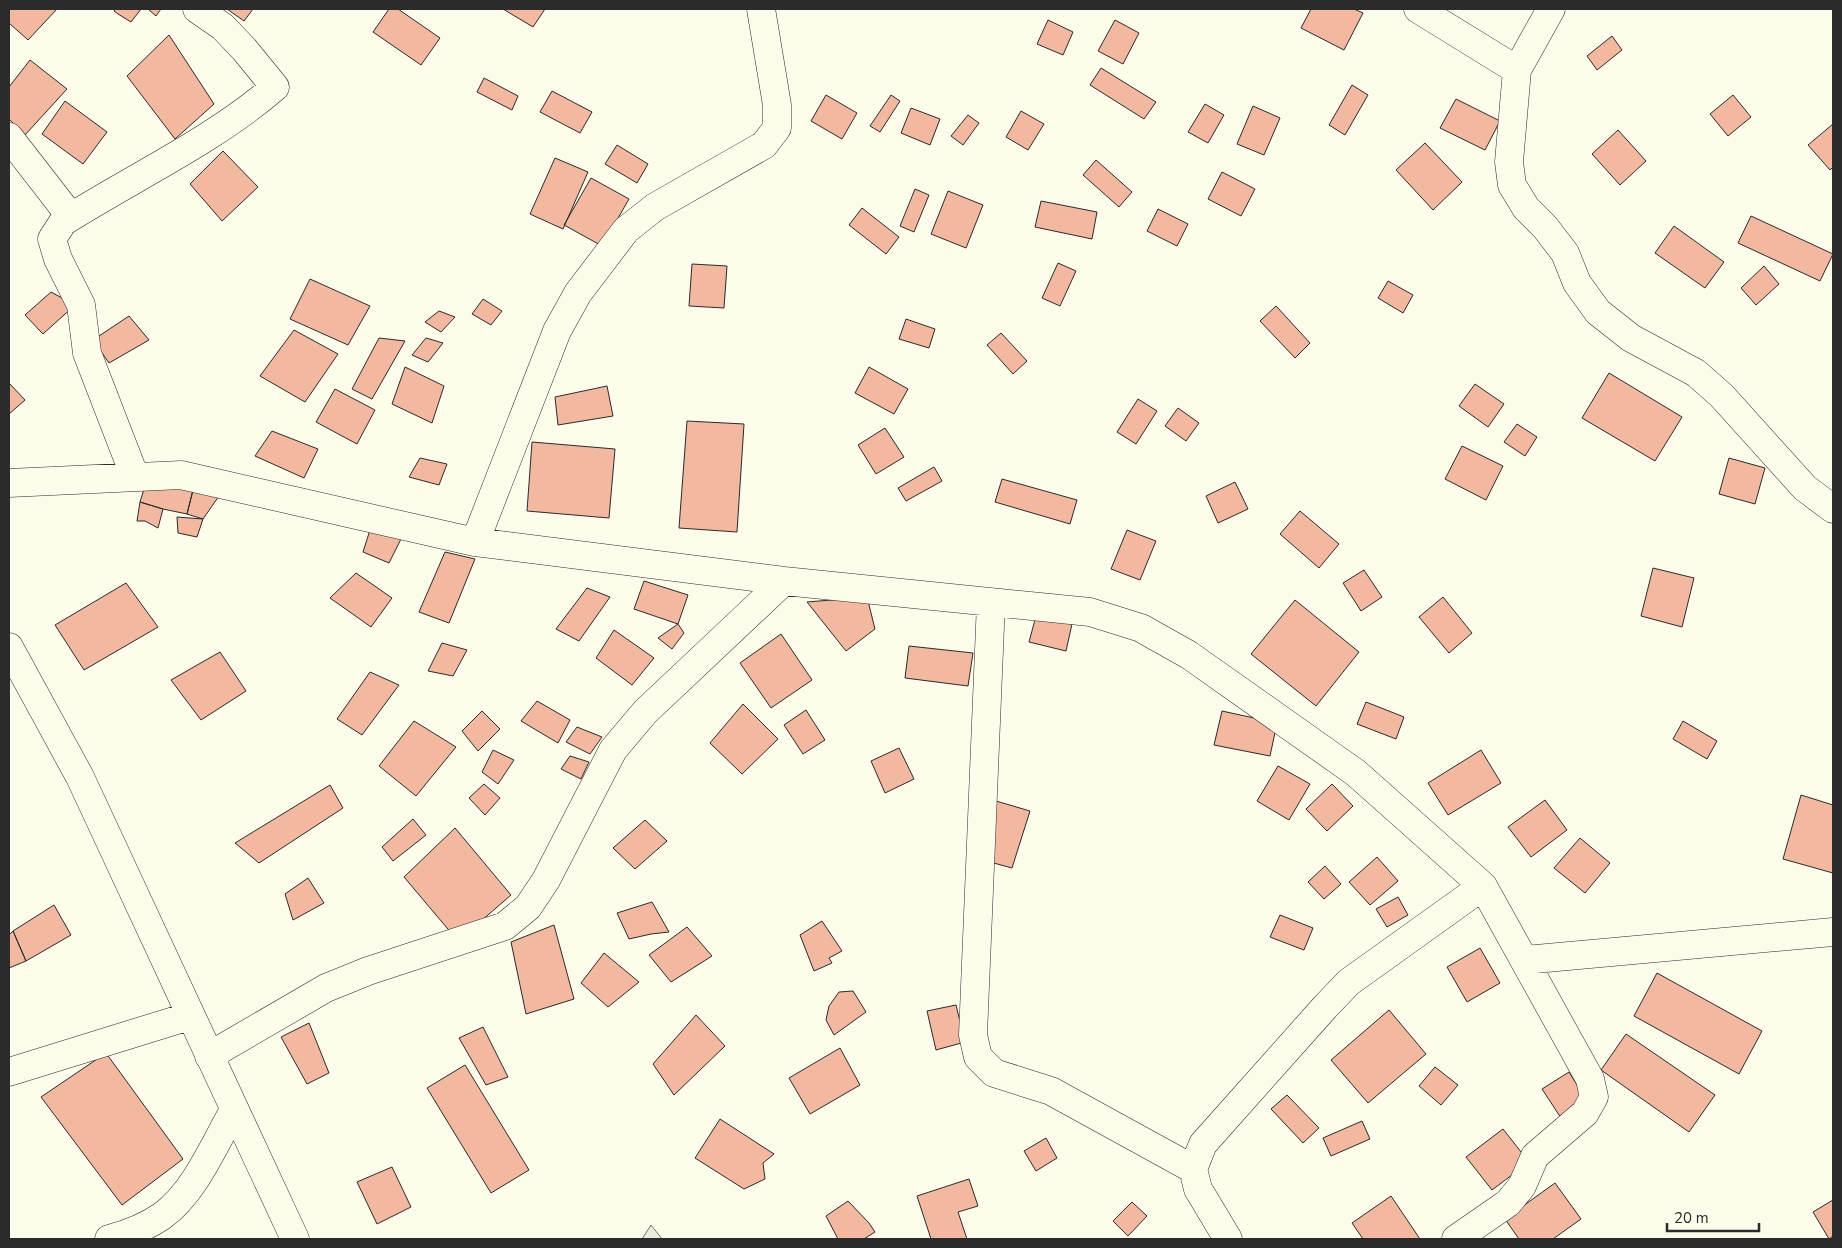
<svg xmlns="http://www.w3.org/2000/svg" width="1842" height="1248" viewBox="0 0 1842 1248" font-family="'Nunito Sans',sans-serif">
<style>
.grass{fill:#ecebdb;stroke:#74746e}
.building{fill:#f2b8a0;stroke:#2b2b2b}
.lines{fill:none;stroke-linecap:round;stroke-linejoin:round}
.minor-casing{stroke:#2b2b2b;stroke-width:29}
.minor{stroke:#fdfbea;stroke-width:28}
</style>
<rect width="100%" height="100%" fill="#fdfbea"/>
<!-- grass -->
<path class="grass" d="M651 1225 662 1239H642Z"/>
<!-- building -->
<path class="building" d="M9 9H57L28 40 9 23Z
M116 9H141L131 22 118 14 114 11Z
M148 9H161L156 16Z
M227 9H253L244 21Z
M389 9H398L440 38 421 65 373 32Z
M503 9H545L533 27Z
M1311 9H1354L1363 13 1344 50 1301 28Z
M1048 20 1073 32 1063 55 1037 44Z
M1115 20 1139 33 1123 64 1098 51Z
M169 35 214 104 175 139 127 76Z
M1612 36 1622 50 1597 70 1587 56Z
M30 60 67 89 25 135 9 119V87Z
M1101 68 1156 102 1144 119 1090 85Z
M484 78 518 96 512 110 477 92Z
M1352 85 1368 95 1345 135 1329 125Z
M552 91 592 112 580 133 540 112Z
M826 95 857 113 842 139 811 121Z
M891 95 900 101 880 132 870 126Z
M1733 95 1751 117 1728 136 1710 114Z
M1456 99 1500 121 1485 150 1440 128Z
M65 101 107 132 83 164 42 134Z
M1205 104 1224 115 1208 143 1188 132Z
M1253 106 1280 118 1264 155 1237 144Z
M911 108 940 119 930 145 901 133Z
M1021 111 1044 124 1028 150 1006 137Z
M968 115 979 123 963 145 951 136Z
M1833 124V167L1830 170 1808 145Z
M1618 130 1646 161 1620 185 1592 154Z
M1425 143 1462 182 1433 210 1396 170Z
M617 145 648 164 637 183 605 164Z
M223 151 258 187 222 221 190 184Z
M555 158 588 172 563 229 530 214Z
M1096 160 1132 192 1119 207 1083 175Z
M1222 172 1255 189 1241 216 1208 199Z
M591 178 629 199 602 246 564 225Z
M915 189 929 195 914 232 900 226Z
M948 191 983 205 966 248 931 234Z
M1041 201 1097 212 1092 239 1035 227Z
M862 208 899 237 886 254 849 225Z
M1158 209 1188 224 1177 246 1147 231Z
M1751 216 1833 254 1820 281 1738 243Z
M1674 226 1724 262 1705 288 1655 253Z
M1058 263 1076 271 1060 306 1042 298Z
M692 264 727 266 724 308 689 306Z
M1764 266 1779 284 1756 305 1741 288Z
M310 279 370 306 348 345 290 319Z
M1388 281 1413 295 1403 313 1378 298Z
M51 292 75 305 43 334 25 315Z
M483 299 502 311 491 325 472 314Z
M1276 306 1310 343 1295 358 1260 321Z
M439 311 455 317 441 332 425 322Z
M129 316 149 340 109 363 93 340Z
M906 319 935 329 929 348 899 339Z
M294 330 338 354 305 402 260 376Z
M1001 333 1027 361 1013 374 987 345Z
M379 338 405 341 372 399 352 389Z
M426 338 443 343 428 362 412 355Z
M405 367 444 386 432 423 392 404Z
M869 367 908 389 894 414 855 393Z
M1609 373 1682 417 1655 461 1582 418Z
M9 383 25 400 9 414Z
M1475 384 1504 404 1488 427 1459 406Z
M607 386 613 416 558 425 555 397Z
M335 389 375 410 357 444 316 422Z
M1138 399 1157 411 1136 444 1117 432Z
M1178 408 1199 423 1186 441 1165 426Z
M687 421 744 424 737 532 679 528Z
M1517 424 1537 437 1525 456 1504 442Z
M885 428 904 457 876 474 858 445Z
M272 431 318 449 304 478 255 456Z
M532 442 615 449 609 518 527 511Z
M1462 446 1503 466 1486 500 1445 479Z
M420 458 447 464 439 485 409 477Z
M1729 458 1765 468 1755 504 1719 494Z
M934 467 942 481 906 501 898 488Z
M148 476 194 486 187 514 163 509 140 502Z
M1002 479 1077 500 1070 524 995 502Z
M1235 482 1248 509 1218 523 1206 496Z
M194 486 219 496 203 519 187 514Z
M140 502 163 509 158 528 145 521H137Z
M1300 511 1339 544 1319 568 1280 534Z
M177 517 203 519 197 537 178 533Z
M370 530 401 539 389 563 363 552Z
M1127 530 1156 541 1140 580 1111 569Z
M445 552 475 559 449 623 419 612Z
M1653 568 1694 578 1682 627 1641 616Z
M1364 570 1382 597 1361 611 1343 583Z
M356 573 392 598 371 627 330 598Z
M644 581 688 595 678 624 634 609Z
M126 583 158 627 84 670 55 625Z
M587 588 610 597 579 641 556 629Z
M867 597 875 629 846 651 807 602Z
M1443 597 1472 633 1449 653 1419 617Z
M1295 600 1359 652 1316 706 1251 654Z
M1036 616 1072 624 1066 651 1029 642Z
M678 624 684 633 672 649 658 638Z
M614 630 654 658 632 685 596 658Z
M781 634 812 680 771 708 740 663Z
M442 643 467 650 453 676 428 671Z
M909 646 973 653 968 686 905 678Z
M220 652 246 691 201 720 171 680Z
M370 672 399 685 362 735 337 719Z
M537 701 570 720 558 743 521 721Z
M1366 702 1404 717 1396 739 1357 724Z
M743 704 778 739 742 774 710 743Z
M806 710 825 740 803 754 784 725Z
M482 711 500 729 478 751 462 731Z
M1222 711 1277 723 1270 756 1214 745Z
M414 721 456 747 416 796 379 766Z
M1683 721 1717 741 1707 759 1673 739Z
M577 727 602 737 590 754 566 742Z
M899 748 914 779 885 793 871 761Z
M493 750 514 760 498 784 482 772Z
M1481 750 1501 783 1448 815 1428 783Z
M570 756 589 762 581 779 561 769Z
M1278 766 1310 784 1289 820 1257 801Z
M484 784 500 798 485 815 469 798Z
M1332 784 1353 806 1327 831 1306 809Z
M330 785 343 808 259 863 235 843Z
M1801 795 1833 805V873L1783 859Z
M1545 800 1567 830 1531 857 1508 827Z
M996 801 1030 811 1012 868 979 859Z
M413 819 426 835 393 861 382 847Z
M645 820 667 841 635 869 613 848Z
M455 828 511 895 458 941 404 877Z
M1580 838 1610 863 1585 893 1554 868Z
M1377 857 1398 881 1370 905 1349 882Z
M1325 866 1341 884 1324 899 1308 882Z
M308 878 324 903 293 920 285 894Z
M1398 897 1408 915 1387 927 1376 909Z
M652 902 669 932 651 934 629 939 617 913Z
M54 905 71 935 26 961 13 931Z
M1280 915 1313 928 1304 950 1270 937Z
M822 921 842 951 829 958 832 963 814 971 800 935Z
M554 925 574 999 526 1014 511 942Z
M687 927 712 956 671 982 649 955Z
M13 931 26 961 9 968V935Z
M1480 948 1500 983 1467 1002 1447 967Z
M604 953 639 982 608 1007 581 983Z
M1657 973 1762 1031 1739 1074 1634 1016Z
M853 991 866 1012 834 1035 826 1020 829 1006 839 992Z
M956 1005 965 1042 936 1050 927 1011Z
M1389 1010 1426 1054 1368 1103 1331 1060Z
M696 1015 725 1046 674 1095 653 1064Z
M309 1023 329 1073 307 1084 281 1037Z
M483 1027 508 1077 486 1085 459 1038Z
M1626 1034 1715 1095 1689 1132 1601 1070Z
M840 1048 860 1085 810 1114 789 1078Z
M106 1053 183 1159 122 1205 41 1097Z
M465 1065 529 1170 491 1193 427 1088Z
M1435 1067 1458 1085 1441 1105 1419 1086Z
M1569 1072 1587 1101 1561 1118 1542 1089Z
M1287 1095 1319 1128 1303 1143 1271 1109Z
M720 1119 774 1154 763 1163 765 1179 744 1189 695 1158Z
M1362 1121 1370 1139 1331 1156 1323 1138Z
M1503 1129 1529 1162 1492 1190 1466 1157Z
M1046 1138 1057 1158 1036 1171 1024 1151Z
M392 1167 411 1207 377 1224 357 1182Z
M969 1179 978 1206 958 1212 967 1239H931L917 1196Z
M1555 1183 1581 1219 1553 1239H1519L1505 1219Z
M1391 1196 1420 1239H1363L1352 1223Z
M1833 1200V1236L1829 1239 1813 1212Z
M848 1201 869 1223 875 1232 864 1239H838L826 1216Z
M1132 1202 1147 1216 1128 1236 1113 1221Z"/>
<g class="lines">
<!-- minor casing -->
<g class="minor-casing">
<path id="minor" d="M1418 9 1517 70
M1551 9 1517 70 1509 162 1512 185 1526 208 1545 227 1565 253 1577 283 1598 312 1631 338 1696 373 1722 396 1805 488 1833 509
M9 137 71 217
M135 477 87 353 81 305 58 259 52 239 63 222C132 178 213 141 275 87L244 49 223 27 197 9
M9 483 181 475 475 542 784 581 1090 612 1141 628 1189 655 1356 773 1483 886 1590 1079 1594 1097 1585 1113 1535 1156 1522 1186 1508 1203 1456 1239
M475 542 557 331 578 293 626 230 655 207 764 145 777 128V105L761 9
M991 602 973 1035 978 1057 994 1073 1051 1091 1193 1169
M9 647 80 777 295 1239
M1524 960 1833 932
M209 1056 326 988 368 971 505 926 528 907 546 880 613 750 645 712 784 581
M9 1072 190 1016
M109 1239C128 1234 146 1227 162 1216 195 1192 214 1145 234 1110
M1228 1239 1198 1189 1193 1169 1203 1144 1325 1007 1349 982 1483 886"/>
</g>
<!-- minor -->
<use href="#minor" class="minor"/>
</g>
<!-- border -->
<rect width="1842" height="1248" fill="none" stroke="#2b2b2b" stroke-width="20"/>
<!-- scale -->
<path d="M1667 1223v8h92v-8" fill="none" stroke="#2b2b2b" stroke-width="2.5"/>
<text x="1674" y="1223" font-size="15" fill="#2b2b2b" stroke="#fdfbea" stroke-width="4" paint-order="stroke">20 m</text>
</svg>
